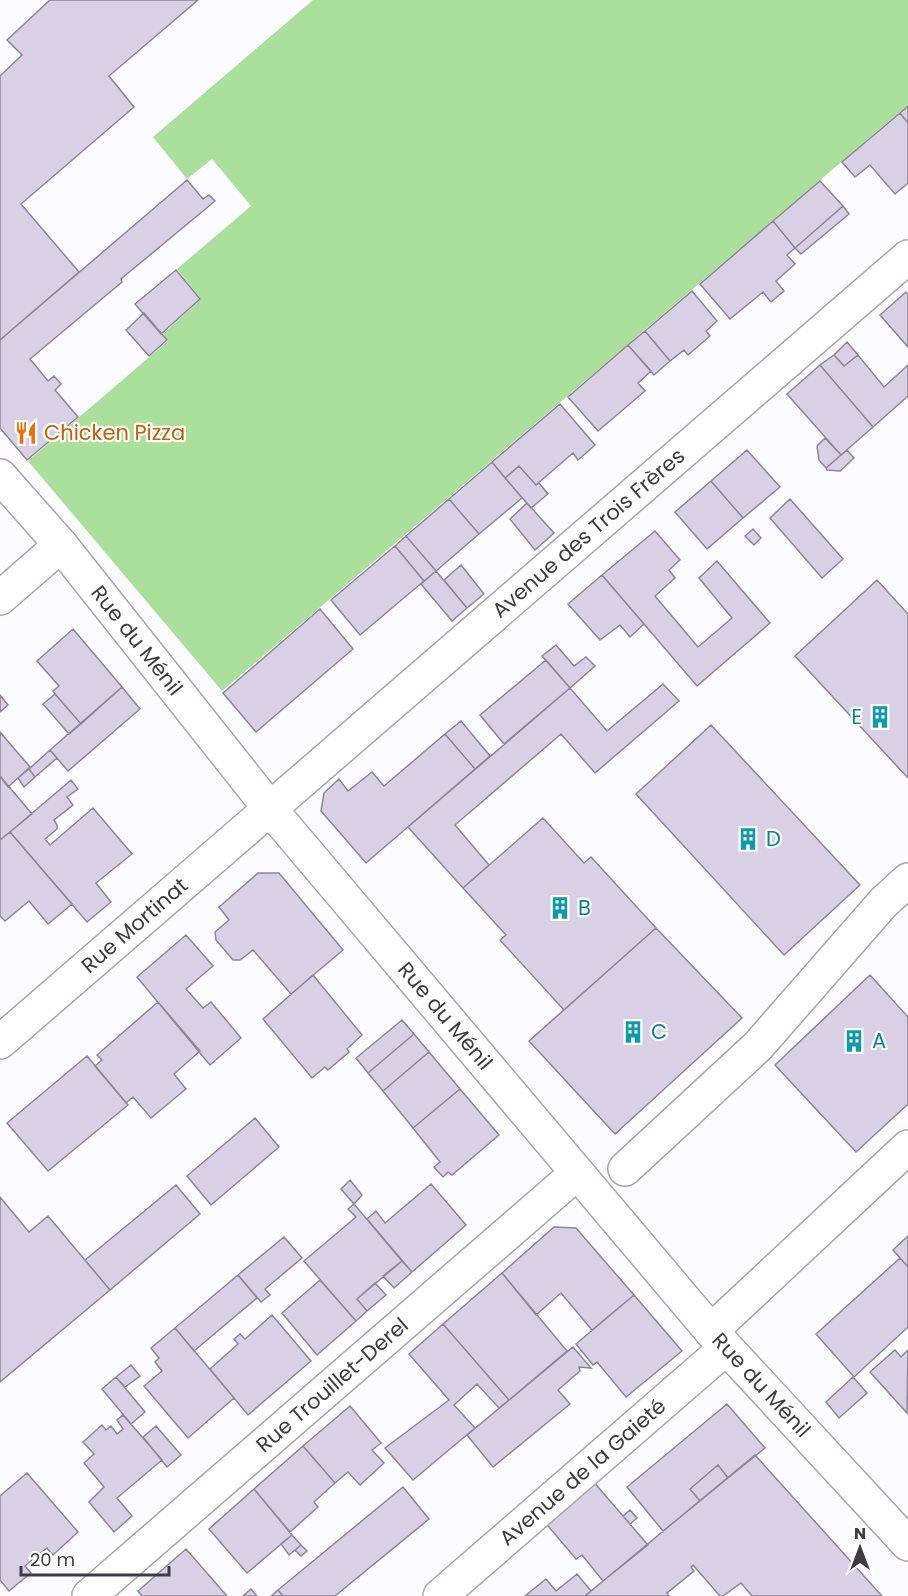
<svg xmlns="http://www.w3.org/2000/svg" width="908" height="1596" viewBox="0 0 908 1596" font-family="Poppins,sans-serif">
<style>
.green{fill:#abdf9c}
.building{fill:#d9d0e6;stroke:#8d8599;stroke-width:1.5}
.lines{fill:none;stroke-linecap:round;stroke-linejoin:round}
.minor-casing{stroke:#aaa2b6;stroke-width:36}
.minor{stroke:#fff;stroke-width:33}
.labels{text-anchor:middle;stroke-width:4.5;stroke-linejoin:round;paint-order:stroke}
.food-label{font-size:21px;fill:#c56008;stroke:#fff;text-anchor:start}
.street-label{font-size:21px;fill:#3e3b44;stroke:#fff}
.culture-label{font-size:21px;fill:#0d838f;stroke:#fff;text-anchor:start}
</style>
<rect width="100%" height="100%" fill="#fcfbff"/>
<!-- green -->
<path class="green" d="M313 0H908V105L222 691 28 461 168 341 163 334 201 299 177 269 251 206 212 159 187 179 153 137Z"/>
<!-- building -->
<path class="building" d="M50 0H198L109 76 134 107 21 204 79 272 0 340V76L22 55 7 40Z
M908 106V123L900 113Z
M900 113 908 123V183L895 194 870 165 855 177 842 162Z
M187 180 203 199 209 195 215 201 121 279 122 282 30 359 48 381 54 376 61 384 55 390 78 417 27 460 0 428V340Z
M820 181 843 206 795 248 773 221Z
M843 206 849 214 801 254 795 248Z
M773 221 795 248 787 255 795 264 776 281 784 291 771 302 763 292 730 319 700 284Z
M176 270 200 299 161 334 135 304Z
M692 291 717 321 706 331 710 336 688 355 684 350 670 361 645 331Z
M906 292 908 294V347L880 315Z
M144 313 167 340 149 356 126 330Z
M645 331 670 361 654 375 628 345Z
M847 342 858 355 844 366 834 355Z
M628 345 651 371 638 383 645 391 598 431 568 397Z
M834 355 844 366 858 355 884 387 908 365V396L873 427 820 365Z
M820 365 873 427 841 455 787 394Z
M560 404 595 445 578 460 573 453 536 485 519 466 505 478 492 462Z
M825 438 841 455 826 468 819 460 817 446Z
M747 450 780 487 743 518 711 481Z
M847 450 854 458 840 471 827 470 826 468Z
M492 462 522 498 479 534 449 499Z
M519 466 536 485 539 483 548 494 531 508 505 478Z
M711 481 743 518 707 549 675 512Z
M449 499 479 534 436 571 406 536Z
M790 499 843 559 822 578 770 518Z
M527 503 554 533 535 550 510 519Z
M753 529 761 538 754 545 745 536Z
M655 531 680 560 669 570 675 578 655 596 698 647 732 618 699 578 717 561 770 623 697 686 602 575Z
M406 536 436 571 424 581 395 546Z
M395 546 424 581 360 635 331 600Z
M461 565 484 594 467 608 444 580Z
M436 571 467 608 452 621 421 584Z
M602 575 644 624 630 637 620 625 600 640 568 604Z
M877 580 908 614V778L795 656Z
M320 609 353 649 256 732 223 693Z
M73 629 122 687 81 724 55 694 53 691 59 686 37 661Z
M556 645 574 666 586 657 595 666 570 688 542 656Z
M546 660 570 688 504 744 480 715Z
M663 684 679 701 595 773 561 734 455 825 489 865 463 888 408 827 570 688 607 731Z
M122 687 140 709 68 771 50 750Z
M55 694 81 724 69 734 43 704Z
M0 695 8 705 0 712Z
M461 721 490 756 475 769 445 734Z
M711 725 860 885 784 955 636 794Z
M0 732 30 767 8 787 0 776Z
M445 734 475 769 366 863 321 811 324 793 339 779 348 791 372 772 384 786Z
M50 750 57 758 35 777 29 769Z
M29 769 35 777 24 787 18 778Z
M0 776 32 814 0 840Z
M71 780 78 789 67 797 73 805 54 820 57 825V829L45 839 50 845 93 808 132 854 96 883 111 902 87 922 10 832Z
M543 818 584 863 591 857 656 928 564 1010 500 940 506 935 463 888Z
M10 832 72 904 48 924 29 901 5 921 0 916V840Z
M258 873H279L343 950 291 994 253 950 240 960H233L216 940 215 932 229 920 219 907Z
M656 928 742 1018 615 1134 529 1041Z
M186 935 213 966 186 989 203 1008 211 1002 241 1038 210 1065 137 977Z
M313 975 362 1035 347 1049 349 1052 328 1070 325 1067 312 1078 263 1019Z
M870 975 908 1017V1104L856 1152 775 1065Z
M158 1002 200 1051 174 1074 186 1089 151 1118 133 1097 126 1103 95 1066 102 1060 97 1055Z
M402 1020 414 1034 368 1073 356 1058Z
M414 1034 429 1052 383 1091 368 1073Z
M429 1052 460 1089 413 1128 383 1091Z
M87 1056 128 1105 48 1171 7 1123Z
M460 1089 499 1135 452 1175 448 1172 443 1177 434 1167 440 1162 413 1128Z
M255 1118 279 1147 211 1205 187 1176Z
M350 1180 362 1195 354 1204 341 1189Z
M431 1184 466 1225 412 1272 367 1219 376 1211 385 1223Z
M176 1185 200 1214 110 1290 85 1260Z
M0 1197 29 1232 48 1216 110 1290 0 1382Z
M354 1204 402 1261 357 1299 367 1311 356 1321 304 1261 356 1217 348 1209Z
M554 1227 576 1228 634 1295 592 1330 561 1293 536 1315 502 1273Z
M908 1236V1267L893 1250Z
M284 1237 302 1258 265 1289 270 1295 261 1302 238 1275Z
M900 1258 908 1267V1327L854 1377 816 1334Z
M402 1261 412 1272 394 1288 383 1276Z
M502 1273 567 1351 509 1400 443 1324Z
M238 1275 257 1298 194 1351 175 1328Z
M320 1280 356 1321 317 1355 282 1313Z
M375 1283 386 1295 367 1311 357 1299Z
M634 1295 682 1351 626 1397 597 1362 593 1365 576 1344Z
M272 1315 311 1361 248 1415 210 1369 238 1344 234 1339 240 1334 245 1339Z
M443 1324 509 1400 499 1408 477 1384 454 1405 475 1428 413 1480 385 1448 449 1400 409 1354Z
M175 1328 234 1398 188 1438 144 1386 162 1371 155 1362 159 1358 151 1348Z
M573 1347 591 1368 579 1367 580 1371 558 1390 570 1404 493 1467 467 1435Z
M895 1350 901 1357 908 1350 907 1413 870 1372Z
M131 1365 140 1376 125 1387 116 1377Z
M116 1377 145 1412 131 1424 102 1389Z
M853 1377 867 1393 839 1418 826 1402Z
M727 1404 765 1448 728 1478 718 1465 690 1489 700 1501 663 1531 627 1487Z
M350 1406 381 1443 372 1450 384 1463 360 1485 348 1472 335 1483 303 1446Z
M123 1415 162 1460 117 1498 132 1516 114 1532 89 1502 104 1487 84 1463 94 1454 83 1442 102 1425 106 1430 111 1426 117 1434 123 1429 117 1420Z
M156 1426 181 1455 167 1467 143 1437Z
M303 1446 335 1483 314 1502 318 1507 290 1532 254 1489Z
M755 1455 882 1596H752L741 1583 723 1596H720L693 1565 691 1567 694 1571 667 1593 669 1596H585Z
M718 1465 728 1478 700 1501 690 1489Z
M27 1473 78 1532 53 1555 47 1548 25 1566 31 1573 9 1591 0 1580V1496Z
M592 1480 648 1545 603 1581 582 1555 576 1559 543 1520Z
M403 1487 429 1519 335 1596H283L278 1590Z
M254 1489 292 1535 247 1573 209 1529Z
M630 1510 637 1518 630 1524 623 1516Z
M292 1535 301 1545 289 1555 281 1544Z
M301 1545 307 1551 301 1556 295 1550Z
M186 1549 227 1596H142L138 1591Z
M577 1574 591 1591 585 1596H525L546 1579 556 1591Z
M251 1589 257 1596H243Z
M278 1590 283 1596H271Z"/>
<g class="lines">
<!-- minor casing -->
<g class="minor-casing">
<g id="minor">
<path id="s1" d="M0 476 61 545 271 810 711 1331 908 1544"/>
<path d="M0 598 61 545"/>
<path id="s2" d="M0 1042 908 257"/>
<path d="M625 1169 758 1046 883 903 908 880"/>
<path d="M711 1331 908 1147"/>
<path id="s3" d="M89 1596 577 1173"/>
<path id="s4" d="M440 1596 726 1348"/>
</g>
</g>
<!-- minor -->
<use href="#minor" class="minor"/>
</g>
<!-- icons -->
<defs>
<g id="restaurant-bare" transform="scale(1.8)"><path d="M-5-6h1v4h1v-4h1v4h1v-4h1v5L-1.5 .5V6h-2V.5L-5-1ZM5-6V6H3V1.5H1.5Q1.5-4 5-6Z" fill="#e8710a" stroke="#fff" stroke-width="2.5" paint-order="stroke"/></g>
<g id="building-bare" transform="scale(1.8)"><path d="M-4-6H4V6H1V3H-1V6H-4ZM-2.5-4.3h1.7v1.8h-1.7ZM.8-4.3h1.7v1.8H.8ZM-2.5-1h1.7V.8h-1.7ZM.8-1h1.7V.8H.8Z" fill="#0f9aa8" stroke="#fff" stroke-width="2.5" paint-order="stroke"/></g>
</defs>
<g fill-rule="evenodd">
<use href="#restaurant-bare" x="26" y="433"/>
<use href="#building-bare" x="880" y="717"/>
<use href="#building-bare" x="748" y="839"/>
<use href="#building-bare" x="560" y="908"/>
<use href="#building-bare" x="633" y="1032"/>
<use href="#building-bare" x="854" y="1041"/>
</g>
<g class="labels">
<!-- food labels -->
<g class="food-label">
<text x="44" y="440">Chicken Pizza</text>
</g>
<!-- street labels -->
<g class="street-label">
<text dy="7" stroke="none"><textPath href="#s2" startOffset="778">Avenue des Trois Frères</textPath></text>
<text dy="7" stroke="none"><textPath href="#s1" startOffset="214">Rue du Ménil</textPath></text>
<text dy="7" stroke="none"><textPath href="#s2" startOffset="178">Rue Mortinat</textPath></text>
<text dy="7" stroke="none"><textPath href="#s1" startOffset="700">Rue du Ménil</textPath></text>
<text dy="7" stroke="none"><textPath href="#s3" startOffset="322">Rue Trouillet-Derel</textPath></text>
<text dy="7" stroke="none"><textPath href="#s1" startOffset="1186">Rue du Ménil</textPath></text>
<text dy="7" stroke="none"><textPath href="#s4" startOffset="189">Avenue de la Gaieté</textPath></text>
</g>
<!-- culture labels -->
<g class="culture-label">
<text x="862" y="724" text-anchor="end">E</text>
<text x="766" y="846">D</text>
<text x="578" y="915">B</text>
<text x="651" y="1039">C</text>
<text x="872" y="1048">A</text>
</g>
</g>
<!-- north arrow -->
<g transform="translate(860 1548)" stroke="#ffffff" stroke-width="4.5" paint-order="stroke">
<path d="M0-4.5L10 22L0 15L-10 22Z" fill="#3e3b44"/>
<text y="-9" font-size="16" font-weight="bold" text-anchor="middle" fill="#3e3b44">N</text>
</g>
<!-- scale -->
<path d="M21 1566v9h148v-9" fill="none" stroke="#3e3b44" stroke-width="3"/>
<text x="30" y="1566" font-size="18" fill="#3e3b44" stroke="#ffffff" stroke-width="4.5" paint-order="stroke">20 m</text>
</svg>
